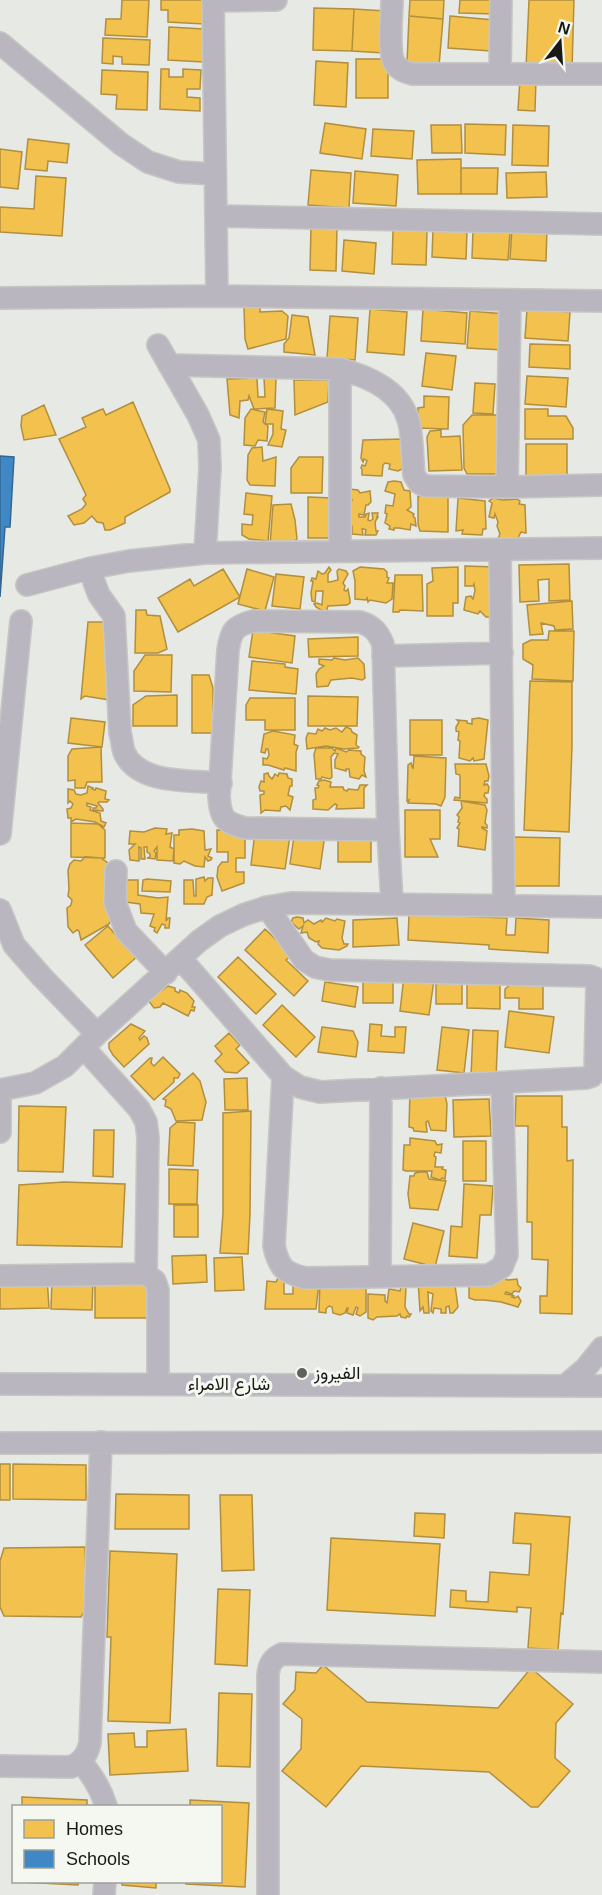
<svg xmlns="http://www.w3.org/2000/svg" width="602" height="1895" viewBox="0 0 602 1895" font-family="Arial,Vazirmatn,sans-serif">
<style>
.homes{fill:#f2c14e;stroke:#b18f3e;stroke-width:1.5}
.schools{fill:#3f88c5;stroke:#336791;stroke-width:1.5}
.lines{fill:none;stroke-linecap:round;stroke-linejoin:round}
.minor-casing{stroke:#c6c7c4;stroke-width:24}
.minor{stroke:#bab6bf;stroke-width:21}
.poi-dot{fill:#60625f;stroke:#f5f8f0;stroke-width:2}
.labels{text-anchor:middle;stroke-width:6;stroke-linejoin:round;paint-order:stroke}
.poi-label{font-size:18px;fill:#181917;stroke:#f5f8f0;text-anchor:start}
.street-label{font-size:18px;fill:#181917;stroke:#f5f8f0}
</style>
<rect width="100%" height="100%" fill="#e7e9e4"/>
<!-- homes -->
<path class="homes" d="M122 0H149L147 37 105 35 106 19H121Z
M161 0H205L204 24 168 22V10H161Z
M410 0H444L443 19 409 16Z
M460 0H496L495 14 459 13Z
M529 0H574L572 69 526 68Z
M314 8 354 9 352 51 313 50Z
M354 9 385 11 384 53 352 51Z
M409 16 443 19 439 66 407 63Z
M450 16 494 20 491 51 448 48Z
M169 27 204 29 203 62 168 60Z
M103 38 150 40 149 65 122 64V57L113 56V64L102 63Z
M356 59H388V98H356Z
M316 61 348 63 346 107 314 105Z
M161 69H169V77H183V69L201 70 200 89H187V97L200 98V111L160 109Z
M102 70 148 72 147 110 116 109 117 95 101 94Z
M520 79H536L535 111 518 110Z
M325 123 366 129 362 159 320 153Z
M465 124 506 125 505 155 465 153Z
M431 125H461L462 153H432Z
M513 125 549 126 548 166 512 165Z
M373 129 414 131 412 159 371 156Z
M28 139 69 144 67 163 48 161 47 171 25 169Z
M0 149 22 152 18 189 0 187Z
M461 159V194H418L417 160Z
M461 168H498L497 194H461Z
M311 170 351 173 349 208 308 205Z
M355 171 398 175 396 206 353 203Z
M546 172 547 197 507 198 506 173Z
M36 176 66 178 62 236 0 232V207L34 209Z
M311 227 337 228 336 271 310 270Z
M512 228 547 229 546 261 510 259Z
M433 229 467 231 466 259 432 257Z
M393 230 427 231 426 265 392 264Z
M473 230 510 232 508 260 472 258Z
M344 240 376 243 374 274 342 271Z
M244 307H260V312L282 311 288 316 286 339 248 349 245 339Z
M370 309 407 312 404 355 367 352Z
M423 309 467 313 465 344 421 341Z
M527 309 570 312 568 341 525 338Z
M470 311 505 314 503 350 467 348Z
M292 315 308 317 315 355 284 352V344L289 338Z
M330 316 358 318 355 360 327 358Z
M530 344 570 345V369L529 367Z
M426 353 456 356 452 390 422 386Z
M527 376 568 378 566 407 525 404Z
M257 378 258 397H265L264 378H276L275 408 254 409 249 396 248 400 240 401 239 418 230 415 227 379Z
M294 380H329L328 402 295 415Z
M475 383 495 384 493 414 473 413Z
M424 396 449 397 448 429 417 428 418 408 424 407Z
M133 402 170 489V492L125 517V523L110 530H105L103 523 97 522 92 516 84 523 74 525 68 516 82 509 86 504 83 499 86 495 59 439 86 427 82 418 100 410 103 409 106 415Z
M44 405 56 435 24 440 21 426 22 416Z
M251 409 265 412 263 422 268 426 267 441 258 440 255 446 244 445 245 418Z
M267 409 283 411 281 429 286 430 282 447 268 445 273 434V424H265Z
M525 409H548V416H566L573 428V439H525Z
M472 415H500V474H467L464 468 463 425Z
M441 430V437L460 436 462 470 429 471 427 437 430 431Z
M404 439 402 469 398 471 389 469 390 464 385 463 383 465 382 476 362 475V469L361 468 362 465 365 466 367 461 364 459 363 462 361 458 363 440Z
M526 444H567V476H526Z
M262 447 263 461 276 457 275 486 250 485 247 480 248 455 252 448Z
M299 457H323L322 493H291V468Z
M394 481 401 482 404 490 410 491 411 507 407 510 414 514 413 516 415 518 416 526 411 524 410 530 399 528H394V530L389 529 390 526 385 523 387 514 385 513 386 505 393 506 395 494 385 491 388 482Z
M349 489 358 490 360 493 370 491 371 502 368 505H366L364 515 359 514V517H365L366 514 369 513 368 520 370 521 373 519 372 513H378L377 517H378L375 522 376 531H378L376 535H365L366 530 364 529H362L363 535 352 534V526L348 525 350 500H353H348Z
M246 493 272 496 268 541 249 539 242 535V524L252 525 253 515 244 514Z
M418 496H448V532L420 531 418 524Z
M308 497 332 498V538H308Z
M458 498 485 501 486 529H483L482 535 462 534 463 530 456 531Z
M493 498 503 500 517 499 520 501 519 504 525 505 526 533 521 532 517 540 496 543 500 534 497 526 498 522 495 514 494 518 489 517 492 503 489 501Z
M291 504 295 520 297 539 289 545H270L273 505Z
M569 564 570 600 549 601V579L538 580 539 601 520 602 519 565Z
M465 566 496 567 490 617H486L480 611 478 614 464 610 466 597 471 596 473 599 475 591 474 584 473 586H465Z
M329 567 331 570 328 574V582H330L338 580 337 571 339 569 346 571 348 574 343 583 345 586 344 590 346 591 348 589 350 600V603L347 605 328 606 326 613 316 607 314 604 317 603 322 605 323 591H316L315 602 312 601 311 593 313 581H311L312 578 316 579 318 571 322 574 325 573Z
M360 567 384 569 387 572V577L389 578 387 583H393L392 599 386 603 370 600 368 602 367 598 366 600 355 599V581L353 571Z
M458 567V603H453V616H427V584L433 581 432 568Z
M223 569 240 597 178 632 158 598 190 579 194 586Z
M247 569 274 577 265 611 238 604Z
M276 574 304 577 300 609 272 606Z
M395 575H422L423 611 400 610 399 612H393Z
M572 601 573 629 555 630 554 626 541 623 543 634 530 635 527 605Z
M136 610H146L147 615 160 616 167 649 158 653H135Z
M88 622H113L116 701 85 696 81 699Z
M253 630 295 636 292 663 249 657Z
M549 631H574L573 681 532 679 533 665 523 659V644L531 640H548Z
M358 637V656L309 657 308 639Z
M145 655H172L171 692 134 691V671Z
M334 658 345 660 358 658 364 664 365 678 362 680 352 678 331 680 328 686 317 687 316 674 319 669 324 666 319 664V659L332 660Z
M252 661 285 664V667L298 669 296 694 249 690Z
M192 675H209L213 688V733H192Z
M530 681 572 682V746L569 832 524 830Z
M177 695V726H133V705L146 696Z
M308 696 358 697 357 726H308Z
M250 698H295V730H265V720H246V705Z
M71 718 105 722 102 747 68 743Z
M479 718 488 720 484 759 474 761 473 758 470 761 459 758 460 741 458 740 459 732 456 731V727L459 722 457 720 467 721V723L472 724V719Z
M410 720H442V755H410Z
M346 727 351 729 352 732 357 735 356 745 359 747 358 748 344 749 326 746 307 749 306 738 308 733 316 734 318 729 322 731 325 728 330 730 336 728 342 732Z
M273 731 295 735 294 744 298 746 296 752V771L285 768 284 770 268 765H263V758L267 759 269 755 268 749H266L265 753 261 752 264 734Z
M101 747 102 782H87L85 788H75V780L68 781V756L72 749Z
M316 748H332L335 751 336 748 346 752 349 750 361 751V754L365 757 364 771 366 777 362 775 359 779 350 777 349 769H346V771L335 768V760L338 754 334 753 331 757 332 777 330 779 322 777 321 779H316L314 754Z
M414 756 446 758 445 797 441 806 436 804 408 803 409 800 407 801 408 765 411 763 413 769Z
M455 764H486L489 776 488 781H485L484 785 487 784 489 787 488 793H485L484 796 487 799V803L454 800 455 797 460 798V775L456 774Z
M268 773 269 776 272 779 275 774 278 776 279 773 287 774 288 778 292 779V786H290L288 795 293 797 290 810 286 806 281 807 280 811 265 810 261 813 260 795 264 794V791H260L259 787 261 781 264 782V774Z
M324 780 331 782 330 787H343L344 790 347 791 348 789 358 790 360 785H367L364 788V808L338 809H336L337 805 335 804 328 810 313 809V800L316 799 315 788H318L319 786 317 785 319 781Z
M88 786 93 788 92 789 95 790 96 788 106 791 105 799 109 800 107 802H99L98 803 103 809V811L93 810V808H96L97 806 87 803V806L91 807 90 810 100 813 101 821 106 823 104 827 95 822 76 819 71 822V818H68L67 809 71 808 73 804 70 801 68 803V789L74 790 76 794 81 795 87 793Z
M461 801 485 805 487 810 485 823 487 825V828L482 827V828L487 831 485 850 458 846 459 829 457 828 460 823 458 822 459 817 457 815 462 808Z
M405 810H440V839H430L438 857H405Z
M71 823 98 824 105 830V858L71 857Z
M155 828 167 829 166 834 172 833 170 847 174 849 173 861 157 860V847L154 851 156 853 155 859 147 858 150 857V854L147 852V847H144L145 859H141V848L139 847V861L130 860 129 850 135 844H129L130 831 144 832Z
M192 829 204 831 205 850 211 849 208 856 212 858 211 860 208 861 205 857 204 867 195 866 184 861 180 864 174 863V835H179V830Z
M295 829 325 834 320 869 290 864Z
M217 830 245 831V858H236V872H244V883L222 891 217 877 218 867 222 862H228V852H217Z
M338 831H371V862H338Z
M255 832 290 836 285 869 251 865Z
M513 837 560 838 559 886H513Z
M85 857 101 858 108 863 113 915 109 924 81 940 79 931 77 930 73 933 68 927 67 908 71 905 72 900 68 896 69 889 68 870 70 864 74 860 81 861Z
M204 877 205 881 208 878H213L212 895 207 897 204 904H184V880H193L194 896H196V879Z
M147 879 171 881 170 892 142 891 143 880Z
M125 880H138V895L158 898 168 897 166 921 168 918H170L169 928H165V925L162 924 157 933 154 931 155 928 150 926 154 914 141 913 140 904 126 902Z
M409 914 507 918 506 935H515L516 918 549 920 548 953 489 949V945L408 940Z
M297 917 303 918 304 923 308 920 314 924 321 920 322 922 326 918 335 921 337 919 345 921 342 938 344 944H348L347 946 339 950 322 948 318 944 319 941 316 942 309 938 307 932 301 933 303 926 299 929 291 922 293 918Z
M397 918 399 945 353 947V920Z
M108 926 121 941 131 944 140 954 113 978 85 945Z
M265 929 292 955 286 960 308 981 294 996 245 950Z
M238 957 276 994 256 1014 218 977Z
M404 976 434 980 429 1015 400 1011Z
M363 981 393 982V1003H363Z
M436 981H462V1004H436Z
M325 982 358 987 355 1007 322 1001Z
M467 982 500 983V1009L467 1008Z
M510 985H543V1009H519V998H505V989Z
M168 986 175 988V991L179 993 180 990 187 993 194 1001 192 1007H195L194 1011 191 1010 188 1016 163 1003 160 1007 154 1008 148 1000Z
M282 1005 315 1037 296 1057 263 1025Z
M509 1011 554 1017 549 1053 505 1047Z
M131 1024 145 1031 139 1038 140 1040 144 1036 147 1038 149 1044 124 1067 113 1055 109 1048V1043Z
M370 1024 382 1025 381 1036 395 1037V1027H406L404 1053 368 1051Z
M322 1027 353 1031 358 1042 356 1057 318 1052Z
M442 1027 469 1030 464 1073 437 1070Z
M473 1030 498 1031 496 1078 471 1076Z
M229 1033 240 1045 236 1049 249 1063 237 1073 225 1072 215 1061 222 1054 215 1046Z
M163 1057 180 1074 178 1078H174V1082L154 1100 131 1076 150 1058H152L151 1063 154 1066Z
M193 1073 200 1081 206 1102 202 1120 176 1121 171 1109 165 1106 166 1100 163 1099Z
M247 1078 248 1110H225L224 1079Z
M410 1091H444L447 1104 446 1131 431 1130 428 1121 426 1122 427 1132H425L414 1131 413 1128 409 1127Z
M516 1096H562V1127H567V1161L573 1160 572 1314 540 1313V1296H547L548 1260 532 1259V1222H527L528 1126H515Z
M489 1099 491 1136 454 1137 453 1100Z
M19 1106 66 1107 63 1172 18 1171Z
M251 1111 250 1214 248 1254 220 1253 223 1213V1113Z
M177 1122 195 1123 193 1166 168 1165 170 1128Z
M94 1130H114L113 1177 93 1176Z
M410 1138 435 1141 437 1145 442 1144 441 1153 435 1152 434 1156 436 1157 435 1167H443L442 1169 446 1170 445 1179 442 1178 440 1180 431 1177 432 1171H406L403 1170 404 1145H410Z
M463 1141H486V1181H463Z
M169 1169 198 1170 197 1204H169Z
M420 1172H427L429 1179 446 1181 438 1210 410 1208 408 1194 410 1176H414L415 1173Z
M64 1182 125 1184 122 1247 17 1245 19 1185Z
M464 1184 493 1186 491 1215H480L477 1258 449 1256 451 1226 462 1227Z
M174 1205H198V1237H174Z
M413 1223 444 1231 435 1267 404 1259Z
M206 1255 207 1282 173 1284 172 1256Z
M242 1257 244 1290 215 1291 214 1258Z
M47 1276 49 1308 0 1309V1278Z
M503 1276 507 1280 517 1279 518 1285 521 1288 519 1292 514 1291 512 1294 506 1292 505 1294 512 1295 514 1296 512 1297 515 1298 518 1296 521 1301 518 1307 501 1302 484 1300H475L469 1298V1279Z
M278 1278H284V1294H293V1278L319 1282 316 1309H265L267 1281 276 1282Z
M454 1278 458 1307 453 1313H450L449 1306 446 1307V1313H441V1309L434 1308 433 1313 431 1311 433 1294 428 1292 429 1313H424L423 1307 420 1311 418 1280Z
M52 1279 93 1280 92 1310 51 1309Z
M95 1280H147V1318H95Z
M320 1280 366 1281V1312L360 1316 356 1314 358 1308 356 1307 353 1315 347 1313 348 1308H347L345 1313 340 1315 333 1313 332 1307 329 1306 326 1309V1313L319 1312Z
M402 1285 406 1287 405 1307 409 1314H411L409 1317 407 1316 406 1318 401 1317 400 1314 397 1316 377 1317 373 1320 368 1318V1294L385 1295V1301L387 1303 389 1289 400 1291Z
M0 1464H10V1500H0Z
M13 1464 86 1465V1500L13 1499Z
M116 1494 189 1495V1529H115Z
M220 1495H252L254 1570 222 1571Z
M415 1513 445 1514 444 1538 414 1536Z
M515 1513 570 1517 563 1614 561 1613 558 1650 528 1648 531 1608 517 1607V1612L450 1607 451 1590 466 1591V1601L488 1602 490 1572 529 1575 531 1544 513 1543Z
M331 1538 440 1544 435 1616 327 1610Z
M85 1547 87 1606 81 1617 4 1616 0 1607V1561L4 1548Z
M110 1551 177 1554 170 1723 108 1721 111 1637H107Z
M218 1589 250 1590 247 1666 215 1664Z
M323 1665 367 1702 498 1708 531 1668 573 1704 556 1723 555 1758 570 1771 538 1807H531L489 1772 361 1766 326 1807 282 1771 301 1749 302 1719 283 1704 295 1690 296 1672 316 1673Z
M219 1693 252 1694 250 1767 217 1766Z
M186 1729 188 1771 110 1775 108 1734 134 1733 135 1747H147V1731Z
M22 1797 87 1800V1806H22Z
M190 1800 249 1803 245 1887 186 1884V1882H220V1806H190Z
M19 1882H78V1885Z
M122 1882H156V1888L122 1885Z"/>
<!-- schools -->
<path class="schools" d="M0 456 14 457 10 527H5L0 597Z"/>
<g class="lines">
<!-- minor casing -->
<g class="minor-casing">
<path id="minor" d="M213 0 217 296
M392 0C392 15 388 50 394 62 398 70 405 72 413 74H602
M213 1 276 0
M0 43 121 144 148 162 179 172 215 174
M500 74 501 0
M216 216 602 224
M0 298 217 296 602 301
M158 345 198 415 209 440 210 468 205 553
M169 365 340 369C367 376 399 389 408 419 413 434 412 459 414 475L419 483 426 486 507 487 602 485
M507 487 510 300
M500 550 504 906
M340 551V369
M91 568 94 582 99 595 114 616 120 733C122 739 122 746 124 752 138 785 190 780 221 783
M27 585 91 568 129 561 205 553 602 548
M383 656 502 653
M388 830 245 828C224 822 221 819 219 797L228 650C231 631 234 626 253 621L360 622C373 626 378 632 383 644L388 830 392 903
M0 834 21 621
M116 871 115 902 126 931 166 973
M0 910 14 945 42 977 97 1034
M181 959 283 1076 300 1087 320 1092 586 1078 592 1076 595 1070 597 984 595 978 589 976 329 970 315 967 304 960 267 907
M84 1048 139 1109 146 1122 148 1137 146 1274 155 1281 158 1290V1384
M283 1076 274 1246C279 1268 284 1273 306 1278L489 1275 502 1267 507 1255 502 1083
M0 1090 35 1083 65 1066 97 1034 199 941 220 926 243 915 267 907 291 903 602 907
M0 1132V1090
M0 1276 146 1274
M380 1277 381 1088
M0 1384 602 1386
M565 1386 585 1369 602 1348
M0 1443 602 1442
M81 1762C93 1776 101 1789 106 1806
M0 1766 71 1767C83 1761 87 1755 90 1743L101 1442
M104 1895 105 1882
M268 1895V1675C269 1664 272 1659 282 1654L602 1662"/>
</g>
<!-- minor -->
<use href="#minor" class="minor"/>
</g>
<!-- markers -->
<circle class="poi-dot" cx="302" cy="1373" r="6"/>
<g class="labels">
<!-- poi labels -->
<g class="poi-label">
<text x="314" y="1379">الفيروز</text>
</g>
<!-- street labels -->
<g class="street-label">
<text x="229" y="1390">شارع الامراء</text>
</g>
</g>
<!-- legend -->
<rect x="12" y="1805" width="210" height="78" fill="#f5f8f0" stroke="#9d9f99" stroke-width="1.5"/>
<rect x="24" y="1820" width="30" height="18" fill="#f2c14e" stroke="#9d9f99" stroke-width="1.5"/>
<text x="66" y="1835" font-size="18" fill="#181917">Homes</text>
<rect x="24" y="1850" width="30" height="18" fill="#3f88c5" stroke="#9d9f99" stroke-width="1.5"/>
<text x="66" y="1865" font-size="18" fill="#181917">Schools</text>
<!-- north arrow -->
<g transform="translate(560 42) rotate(17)" stroke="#f5f8f0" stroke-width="4.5" paint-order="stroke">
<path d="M0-4.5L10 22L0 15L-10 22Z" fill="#181917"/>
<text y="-9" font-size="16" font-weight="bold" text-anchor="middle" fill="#181917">N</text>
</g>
</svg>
